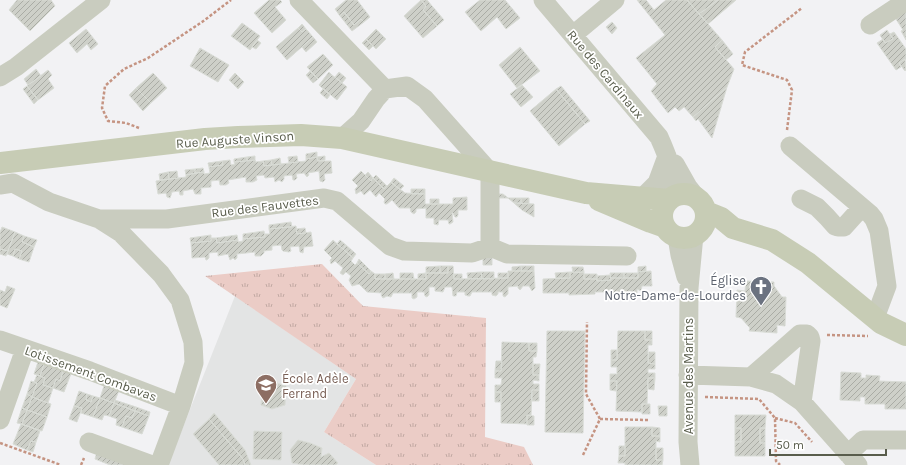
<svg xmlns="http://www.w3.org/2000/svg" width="906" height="465" viewBox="0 0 906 465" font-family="Karla,sans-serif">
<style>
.education{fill:#e3e4e4}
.grass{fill:url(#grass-tufts)}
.building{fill:url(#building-hatch);stroke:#d9dcd6}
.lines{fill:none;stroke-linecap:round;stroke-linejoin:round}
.path{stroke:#c59482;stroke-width:2.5;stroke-dasharray:3 2;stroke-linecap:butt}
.minor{stroke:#c9ccbf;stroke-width:19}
.major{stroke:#c7ccb5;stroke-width:22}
.labels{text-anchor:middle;stroke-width:3.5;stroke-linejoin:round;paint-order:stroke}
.street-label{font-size:13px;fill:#595d4c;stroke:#fff}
.worship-label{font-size:13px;fill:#5b616d;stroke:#fff;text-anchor:end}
.education-label{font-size:13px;fill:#785e54;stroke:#fff;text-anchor:start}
</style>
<defs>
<pattern id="grass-tufts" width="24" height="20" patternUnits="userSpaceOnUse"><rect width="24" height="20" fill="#ebccc6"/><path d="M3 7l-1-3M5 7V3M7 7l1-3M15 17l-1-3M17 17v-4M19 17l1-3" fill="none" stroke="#c1a9a3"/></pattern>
<pattern id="building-hatch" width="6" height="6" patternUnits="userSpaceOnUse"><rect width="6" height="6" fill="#ced0c9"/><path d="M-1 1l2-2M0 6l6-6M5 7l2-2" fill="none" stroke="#aaaca5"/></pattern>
</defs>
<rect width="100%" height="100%" fill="#f2f2f4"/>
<!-- education -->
<path class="education" d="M235 296 356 379 324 432 376 465H168Z"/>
<!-- grass -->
<path class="grass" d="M322 264 363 306 486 318 485 437 524 447 533 465H376L324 432 356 379 205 276Z"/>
<!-- building -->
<path class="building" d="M17 0H51L55 6 30 31 9 10Z
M269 0H280L282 2 275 7 286 20 272 33 254 13Z
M346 0H357L370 17 364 22 361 19 354 25 344 12 340 16 335 9Z
M421 0H427L444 20 437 26 423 10 426 6Z
M421 0 426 6 423 10 437 26 423 38 404 16Z
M480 0H505L520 18 506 29 497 17 481 31 465 12Z
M637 0H646L654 10 666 0H687L722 40 715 47 734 69 727 87 693 117 684 107 679 111 675 107 668 113 651 91 657 84 636 58 665 35Z
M687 0H718L699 14Z
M718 0H736L708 24 699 14Z
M906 9V40L901 31 903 30 894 16Z
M344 12 354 25 361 19 364 22 352 31 340 16Z
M612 22 617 28 612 34 606 27Z
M242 23 260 36 250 50 231 36Z
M302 24 306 29 302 32 298 28Z
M298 28 302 32 306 29 313 37 287 60 276 47Z
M86 29 98 44 91 50 87 44 77 53 69 43Z
M376 29 386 39 376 49 366 39Z
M887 30 893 39 885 43 880 35Z
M894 32 906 49V60L905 59 899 63 901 67 896 70 877 43 883 39 885 43 893 39 890 34Z
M313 37 317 42 306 52 302 47Z
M366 39 373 46 369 50 362 43Z
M257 40 261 43 256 49 252 47Z
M722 40 733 54 726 60 715 47Z
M520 47 540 71 517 88 499 65Z
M200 48 229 65 218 82 190 66Z
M323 54 333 65 318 79 307 67Z
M905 59 906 70 905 71 899 63Z
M36 69 41 76 28 85 24 79Z
M48 70 52 75 48 79 54 88 38 100 27 86Z
M310 71 318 79 313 83 306 75Z
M329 72 332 75 320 86 319 85Z
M339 72 346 78 342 83 335 77Z
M153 73 167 88 151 103 136 88Z
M235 73 244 82 238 89 229 80Z
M332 75 347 87 337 100 320 86Z
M522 85 533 97 521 107 510 94Z
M27 86 38 100 34 104 23 89Z
M561 86 590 121 585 124 556 89Z
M727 87 712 138 698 119 696 121 693 117Z
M136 88 151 103 143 111 129 95Z
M323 89 330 95 327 99 320 93Z
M556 89 585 124 559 146 530 111Z
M317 152V157L306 159V154Z
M255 156V160L247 161V157Z
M297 156 298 162 289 163 288 157Z
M325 156V160L318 161 317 157Z
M247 157V161L234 162V159Z
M317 157 318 161H331L332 173 324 174 325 180 323 182 320 181 319 171 308 173 309 175 307 177 304 173 296 174 297 178 295 180H293L292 175 284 176V179L282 182 279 180 275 182 274 177 265 178 264 175 256 176 257 180 253 182H246V177L228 180 229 183 226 185H220L219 180 211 181V187L201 188V194H195L193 189 183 191V195H180L179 191 172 192 170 198 167 197 166 193 158 194 156 181 186 177V175L204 172V174L210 173 209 167 223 165 222 161 230 160 231 165 235 164 234 162 255 160 256 162 263 161 264 166 306 161V159Z
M280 158 281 164 272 165 271 160Z
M271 160 272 165 264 166 263 161Z
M222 161 223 165 209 167 208 163Z
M203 168 204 172 195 173V169Z
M195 169V173L186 175 185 170Z
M177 171 178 178 169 179 168 172Z
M361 171 371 181 373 178 384 189 391 182 405 193 425 194V204H453V198L467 197V210H458V215L457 217H455L453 213H452L453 222 450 224H449L448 220H439L438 225 434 224V218H426V208L416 209V212L414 214 411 212 410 208H399L392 200 387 204H385L384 202 385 199 379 193 376 197 370 190 364 195 361 191 356 194 355 189 358 186 352 180Z
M168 172 169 179 160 180 159 174Z
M368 172 373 178 371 181 365 175Z
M376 175 387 186 384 189 373 178Z
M394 178 404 186 400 190 391 182Z
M411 189H425V194H411Z
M498 194H503L508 198H498Z
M508 198H521V203H514Z
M521 198H529V204L521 203Z
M430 199H439V204H430Z
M514 203 534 204V217L522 210Z
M291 222 292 227 269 229V225Z
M296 226 297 234 311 232 313 246 304 247 303 253 300 252 299 246 290 247 291 251 289 252 283 251 282 250 281 245 272 246V250L264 251V253L261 256H255V252L237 254V258L235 260 233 258 230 260 228 254 218 256V252L209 253V258L207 260H206L205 257 192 258 191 243 211 241V238H216L217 243 238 240V242L243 241V239L265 237V234H270L269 229Z
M2 227 15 232 8 251 0 249V232Z
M305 228 306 233 297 234 296 229Z
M264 231 265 237 243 239V234Z
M15 232 24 236 22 242 34 247 29 262 19 259 22 251 15 249 13 256 7 254Z
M211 235V241L191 243 190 238Z
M237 235 238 240 217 243 216 238Z
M24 236 37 240 34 247 22 242Z
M333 240 353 258 351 261 355 265 357 263 369 274 371 271 375 274V279H426V273H448V266H453L454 279 508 278V271H534L535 288 532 291 529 286H523L520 290 518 288V286L508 287V294L505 297 503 296V292H498V294L496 296 492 295V292H472L470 296H468L465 295V292H457L456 296H453L452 287H445L443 292 435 291V287H429V295L427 297 425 296 424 292H417V297L414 299 412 298V293H393L391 297 387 296 383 298 381 295 382 293 367 292 359 284 352 286 349 280 351 276 346 272 343 275 340 273 343 268 335 261 331 264 330 260 332 258 324 250Z
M340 240 346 245 343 249 337 244Z
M346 245 356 254 353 258 343 249Z
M0 249 8 251 6 256 0 254Z
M15 249 22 251 19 259 13 256Z
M483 255H492V265H483Z
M359 259 371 271 369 274 357 263Z
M440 266V273H426V267Z
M440 266H448V273H440Z
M521 266H534V271H522Z
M521 266 522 271H512V267Z
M646 266V271L638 272V267Z
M572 267H583L584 272 573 273Z
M651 271 652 286H642L641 291 637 289V295L633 299 631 294 612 295 610 299 607 300V292H595V294L569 295V293H543V279L570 278V272H584V279H597V281L611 280V278H638V272Z
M481 272H494V279H482Z
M481 272 482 279H468L467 273Z
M570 272V278H556L555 273Z
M393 273 394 279H385V274Z
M400 273H413L414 279H400Z
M426 273V279H418V274Z
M498 273H508V278H498Z
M610 273H624V278H611Z
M624 273H638V278H624Z
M375 274H385V279H375Z
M454 274H462V279H454Z
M584 274H597V279H584Z
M610 275 611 280 597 281V276Z
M746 281 774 282V286L782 297H786L785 326 777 325V333L749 331 750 328 741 318 736 317 737 290 745 291Z
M7 286 15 289 7 308 0 305V290L5 292Z
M547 331H585L583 433 545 432Z
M618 331H645V340H652V345H648V363L655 364V369H648V373H655V378H648L647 404H642V412L616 411 617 381H610V374H617V367H611V360H617Z
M645 331H652V340H645Z
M502 342 529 343V351H537L536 357H533V375H539V381L533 380V384H539V390H532L531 416 527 415V424L501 423V392H495V385H501L502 378H495V371H501Z
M529 343H537V351H529Z
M611 350H617V360H611Z
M649 352H655V364L648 363Z
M39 359 45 361 40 376 34 374Z
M45 361 64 368 60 381 56 379 53 388 43 385 45 378 40 376Z
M496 361H502L501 371H495Z
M533 364H540L539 375H533Z
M64 368 72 371 64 392 53 388 56 379 60 381Z
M841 372 861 373V378H866V375L880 376 879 381 906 382V409H885V404H865V397H860V401L840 400Z
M37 375 45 378 43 385 53 388 48 403 32 397 37 383 34 382Z
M648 378H655L654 390 648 389Z
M31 381 37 383 32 397 27 394Z
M610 381H617L616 391 610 390Z
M274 382 286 386 285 405 272 409 261 405 263 385Z
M105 383 120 388 114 403 100 398Z
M532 390H539V401H532Z
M79 391 87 394 86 400 91 402 93 396 100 398 93 417 81 413 82 408 74 406Z
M495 392H501V402H495Z
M27 394 32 397 27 410 22 408Z
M87 394 93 396 91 402 86 400Z
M32 397 51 404 47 417 27 410Z
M100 398 114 403 109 416 104 415 102 420 93 417Z
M115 400 136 407 135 411 114 403Z
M114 403 135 411 132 418 126 416 122 427 116 425 117 419 109 416Z
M642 404H650V414H642Z
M74 406 82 408 77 422 69 419Z
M658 406H667V416H659Z
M136 407 150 412 149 416 135 411Z
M22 408 27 410 22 424 17 423Z
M27 410 47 417 42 431 22 424Z
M135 411 149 416 142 434 122 427 126 416 132 418Z
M214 413 245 450 251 465H245L243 459 209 419Z
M527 415 534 416V425H527Z
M735 415H766L765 428H760V443H765V456H735V442H741V428H735Z
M209 419 243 459 245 465H219L193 434Z
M21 424 40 431 36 442 31 441 27 450 13 444Z
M625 427H652V436H660V442L656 441V460H663L662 465H625V463H618L619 456H625Z
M652 427 660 428V436H652Z
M735 428H741V442H735Z
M760 428H765V443H760Z
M254 431 282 432 281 460 253 459Z
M298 440 310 443 322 448 321 457 329 453 338 463 336 465H304L292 463 290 450Z
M31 441 36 442 33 452 27 450Z
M619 446H625V456H619Z
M656 448H663V460H656Z
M97 452 130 465H110L95 459Z"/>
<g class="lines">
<!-- path -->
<path class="path" d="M139 128 126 123 108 121 102 108 105 86 124 69 148 58 202 22 231 0
M787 130 792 90 787 80 742 65 745 52 802 8
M827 335 868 336
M705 397 759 399 775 418 776 461 780 465
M775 418 795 423 812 442
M600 419 648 420
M0 443 61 465
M583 455 600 419 586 394 587 322
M81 465 84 458"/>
<!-- minor -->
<path class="minor" d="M299 0 385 89
M543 0 659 137C668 157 674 173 675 196
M870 25 906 1
M573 35 615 0
M0 77 16 67 101 0
M342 138 361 121 376 99 385 89 407 86 425 99 490 172V247
M790 146 870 214 874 219 879 231 887 286 875 318
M675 164 688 187 696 197
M0 185 13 183 49 202 99 219 121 233 161 274 180 300 193 342 194 363 181 406 159 465
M641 199 657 183 667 156
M801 199 817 207 827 217 835 226 838 227H844L862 207
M99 219H167L324 198 337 201 390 246 404 251 472 253 490 247 507 254 627 256
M677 237 680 255 686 277
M0 340 90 371 181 406
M688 375 751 377 776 384 802 402 858 465
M751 377 800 334H807L810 337 811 341 802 402
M0 420 25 349
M89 442 152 465
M848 454 863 440H906
M690 465 688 442 689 288 694 235"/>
<!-- major -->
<path class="major" d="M0 163 205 139 238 137 301 135 342 138 586 193 669 200
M662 216a22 22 0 1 1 44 0a22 22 0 1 1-44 0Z
M599 200 651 222 665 227
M706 212 721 218 733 228 772 240 808 263 881 323 906 335"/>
</g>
<!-- icons -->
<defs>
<g id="church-pin" transform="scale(1.15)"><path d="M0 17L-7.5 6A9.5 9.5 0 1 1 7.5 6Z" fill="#6b7280" stroke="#fff"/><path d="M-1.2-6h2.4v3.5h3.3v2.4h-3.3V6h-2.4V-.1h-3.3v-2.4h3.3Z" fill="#fff"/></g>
<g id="school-pin" transform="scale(1.15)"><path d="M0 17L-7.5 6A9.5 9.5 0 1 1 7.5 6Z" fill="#8d6e63" stroke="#fff"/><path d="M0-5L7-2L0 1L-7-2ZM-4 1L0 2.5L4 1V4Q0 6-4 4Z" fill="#fff"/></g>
</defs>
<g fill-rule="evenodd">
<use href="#church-pin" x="761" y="287"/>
<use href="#school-pin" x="266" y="385"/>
</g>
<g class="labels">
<!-- street labels -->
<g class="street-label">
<text transform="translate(606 74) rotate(50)" y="5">Rue des Cardinaux</text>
<text transform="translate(235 139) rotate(-4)" y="5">Rue Auguste Vinson</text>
<text transform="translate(265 206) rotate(-7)" y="5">Rue des Fauvettes</text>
<text transform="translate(91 373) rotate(20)" y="5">Lotissement Combavas</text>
<text transform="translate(688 376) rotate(-90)" y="5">Avenue des Martins</text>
</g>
<!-- worship labels -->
<g class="worship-label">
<text x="746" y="285">Église<tspan x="746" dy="15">Notre-Dame-de-Lourdes</tspan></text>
</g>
<!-- education labels -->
<g class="education-label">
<text x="282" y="383">École Adèle<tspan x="282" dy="15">Ferrand</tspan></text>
</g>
</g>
<!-- scale -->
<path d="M770 449v6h116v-6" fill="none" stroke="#595d4c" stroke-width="2"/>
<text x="776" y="449" font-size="12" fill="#595d4c" stroke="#ffffff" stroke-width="3" paint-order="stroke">50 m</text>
</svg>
